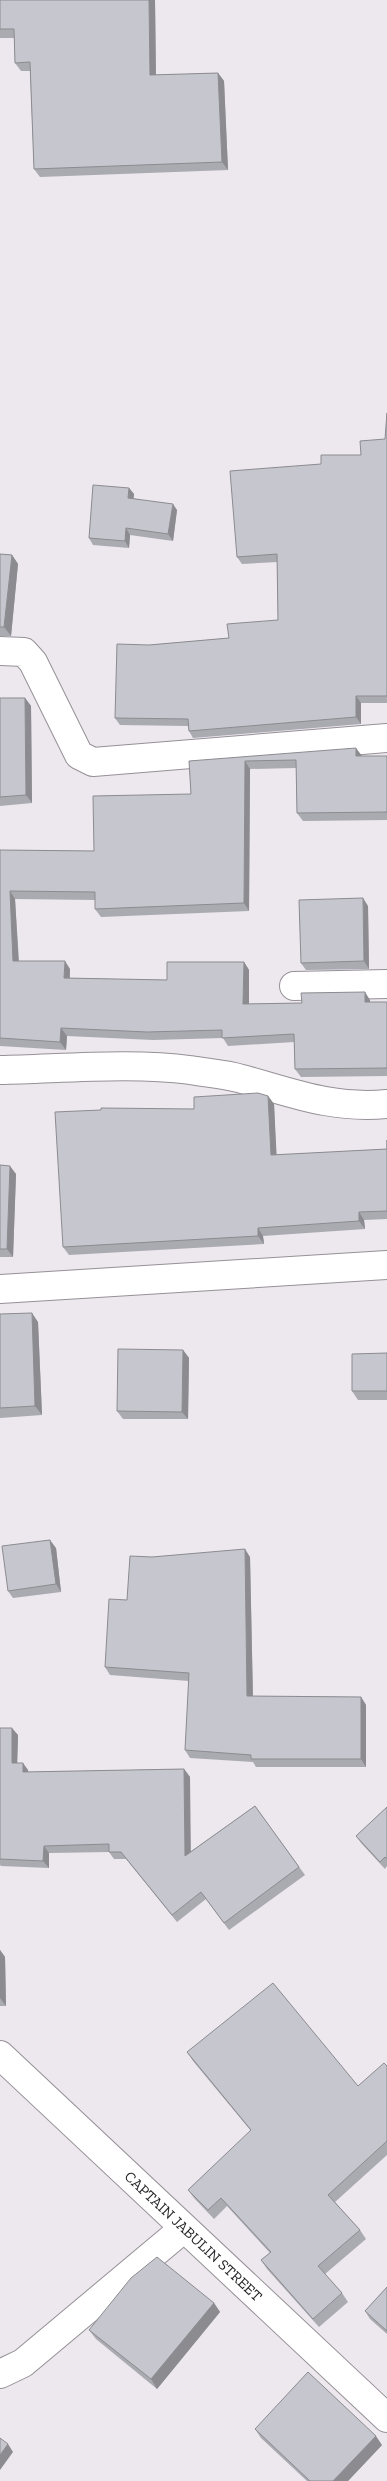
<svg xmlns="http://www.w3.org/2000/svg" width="387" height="2481" viewBox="0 0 387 2481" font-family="'Zilla Slab',serif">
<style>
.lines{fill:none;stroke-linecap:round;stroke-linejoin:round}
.street-casing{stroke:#969097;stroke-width:30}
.secondary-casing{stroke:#969097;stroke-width:30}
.street{stroke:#fff;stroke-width:28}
.secondary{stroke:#fff;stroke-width:28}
.wall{fill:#aaaab1}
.shaded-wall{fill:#8b8b90}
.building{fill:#c6c6ce;stroke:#8b8b90}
.labels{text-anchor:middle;stroke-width:4;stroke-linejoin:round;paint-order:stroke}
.street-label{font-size:15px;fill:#211f22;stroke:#fbf4fb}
</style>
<rect width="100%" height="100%" fill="#ede7ee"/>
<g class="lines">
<!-- street casing -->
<g class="street-casing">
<path id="street" d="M0 651 24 652 33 662 79 755 93 762 387 738
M294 986 387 984
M0 1070C59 1069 132 1062 190 1070 207 1073 226 1074 242 1079 293 1093 332 1109 387 1104
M0 1289 387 1265
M0 2374 23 2363 183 2229"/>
</g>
<!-- secondary casing -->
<g class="secondary-casing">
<g id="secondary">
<path id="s1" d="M0 2055 387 2418"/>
</g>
</g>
<!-- street -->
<use href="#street" class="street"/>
<!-- secondary -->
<use href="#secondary" class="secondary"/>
</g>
<!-- wall -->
<path class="wall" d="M0 0H155L156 75 218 73 224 81 228 170 40 177 34 169 30 71H21L15 63 14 38H0Z
M387 413V703H361V724L193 738 189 731 188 726 120 725 115 718 149 645 229 638 278 620 277 562 242 564 237 557 321 464 361 455 385 439Z
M129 488 134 494 133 498 177 510 173 541 130 535 129 548 93 545 89 538Z
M0 554 12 555 18 564 11 636H0Z
M0 698H25L31 706 32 803 0 806Z
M362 756H387V820L303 821 297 813 296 768 250 769 249 911 101 917 95 909V900L15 899 19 961 70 969V978L167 980 244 962 249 970V1004L302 1003 370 1000V1002H387V1076L301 1077 295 1069 294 1042 228 1046 223 1038 153 1040 67 1036 66 1050 0 1046V850L94 851 191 794 189 761Z
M368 906 369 969 306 970 301 963Z
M268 1096 274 1104 276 1155 387 1149V1140V1219L364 1220 365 1229 263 1236 264 1244 69 1255 63 1247 194 1109Z
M0 1165 16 1174 13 1257H0Z
M0 1314 38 1322 42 1415 0 1418Z
M183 1350 189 1358 188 1419H123L117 1411Z
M387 1353V1400H358L352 1391Z
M56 1548 61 1592 13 1598 8 1591Z
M152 1557H250L253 1696 361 1697 366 1705V1767H256L253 1762 190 1758 185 1750 189 1681 110 1675 105 1667Z
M0 1728 18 1735 17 1763 28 1770V1772L184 1769 190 1777V1852L255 1806 305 1875 229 1930 206 1899 177 1922 126 1859H114L109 1852 49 1853V1868L1 1866 0 1865Z
M387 1807V1866L385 1869 361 1843 356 1836Z
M0 1950 5 1957 6 2006H0Z
M187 2052 358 2086 387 2066V2155L335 2202 360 2230 366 2239 325 2274 342 2293 348 2302 319 2327 267 2269 261 2260 270 2253 227 2206 214 2219 194 2198 188 2190 251 2131 193 2061Z
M387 2287V2334L370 2319 365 2311Z
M214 2303 220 2312 157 2389 96 2339 89 2330Z
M255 2429 382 2445 348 2481H307L261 2438Z"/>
<!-- shaded-wall -->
<path class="shaded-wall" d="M149 0H155L156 84 150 75Z
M218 73 224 81 228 170 222 162Z
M129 488 134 494 133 504 128 498Z
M173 504 177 510 173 541 168 534Z
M126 528 130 535 129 548 125 541Z
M12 555 18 564 11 636 4 627Z
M356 696 361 703V724L356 717Z
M25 698 31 706 32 803 26 795Z
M356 748 362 756H356Z
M245 761 250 769 249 911 244 903Z
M10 891 15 899 19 969 13 961Z
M363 898 368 906 369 969 364 961Z
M65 961 70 969 69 986 64 978Z
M244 962 249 970V1012L243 1004Z
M365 992 370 1000V1010L365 1002Z
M61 1028 67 1036 66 1050 60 1042Z
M268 1096 274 1104 277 1163 271 1155Z
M10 1166 16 1174 13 1257 7 1249Z
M359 1212 364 1220 365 1229 359 1221Z
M258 1228 263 1236 264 1244 258 1236Z
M32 1313 38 1322 42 1415 35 1406Z
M183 1350 189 1358 188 1419 182 1412Z
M50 1540 56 1548 61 1592 56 1584Z
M245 1549 250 1557 253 1704 247 1696Z
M361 1697 366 1705V1767L361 1759Z
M12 1728 18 1735 17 1770 12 1763Z
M23 1763 28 1770 29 1780 23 1772Z
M184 1769 190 1777 191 1863 185 1856Z
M44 1846 49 1853V1868L43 1861Z
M0 1950 5 1957 6 2006 0 1998Z
M214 2303 220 2312 157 2389 151 2379Z
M376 2436 382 2445 348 2481H333Z
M8 2444 13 2452 0 2470V2455Z"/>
<!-- building -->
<path class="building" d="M0 0H149L150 75 218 73 222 162 34 169 30 62 15 63 14 29H0Z
M387 413V696H356V717L189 731 188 719 115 718 117 644 149 645 229 638 227 624 278 620 277 554 237 557 230 471 321 464V455H361L360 441 385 439Z
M93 485 129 488 128 498 173 504 168 534 126 528 125 541 89 538Z
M0 554 12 555 4 627H0Z
M0 698H25L26 795 0 797Z
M356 748V756H387V812L297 813 296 760 245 761 244 903 95 909V892L10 891 13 961H65L64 978 167 980V962H244L243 1004 302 1003 301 993 365 992V1002H387V1068L295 1069 294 1034 222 1038V1030L147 1032 61 1028 60 1042 0 1038V850L94 851 93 796 191 794 189 761Z
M363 898 364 961 301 963 299 900Z
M258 1093 268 1096 271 1155 387 1149V1140V1211L359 1212V1221L258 1228V1236L63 1247 55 1112 101 1110V1108L194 1109V1097Z
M0 1165 10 1166 7 1249H0Z
M32 1313 35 1406 0 1408V1314Z
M118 1349 183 1350 182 1412 117 1411Z
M387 1353V1391H352V1354Z
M50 1540 56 1584 8 1591 2 1546Z
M245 1549 247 1696 361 1697V1759H251V1755L185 1750 189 1673 105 1667 109 1599 127 1600 130 1556 152 1557Z
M0 1728H12V1763H23V1772L184 1769 185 1856 255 1806 299 1867 224 1923 201 1892 172 1915 121 1852H109V1844L44 1846 43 1861 0 1859Z
M387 1807V1859L385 1857 380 1862 356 1836Z
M273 1983 358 2086 384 2063 387 2066V2141L328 2195 360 2230 318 2266 342 2293 313 2319 261 2260 271 2252 221 2198 208 2210 188 2190 251 2130 187 2052Z
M157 2257 214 2303 151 2379 89 2330 131 2278Z
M387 2287V2331L365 2311Z
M308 2372 376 2436 333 2481H310L255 2429Z
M0 2438 8 2444 0 2455Z"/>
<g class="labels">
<!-- street labels -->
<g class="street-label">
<text dy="5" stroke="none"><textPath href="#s1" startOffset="265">CAPTAIN JABULIN STREET</textPath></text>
</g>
</g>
</svg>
